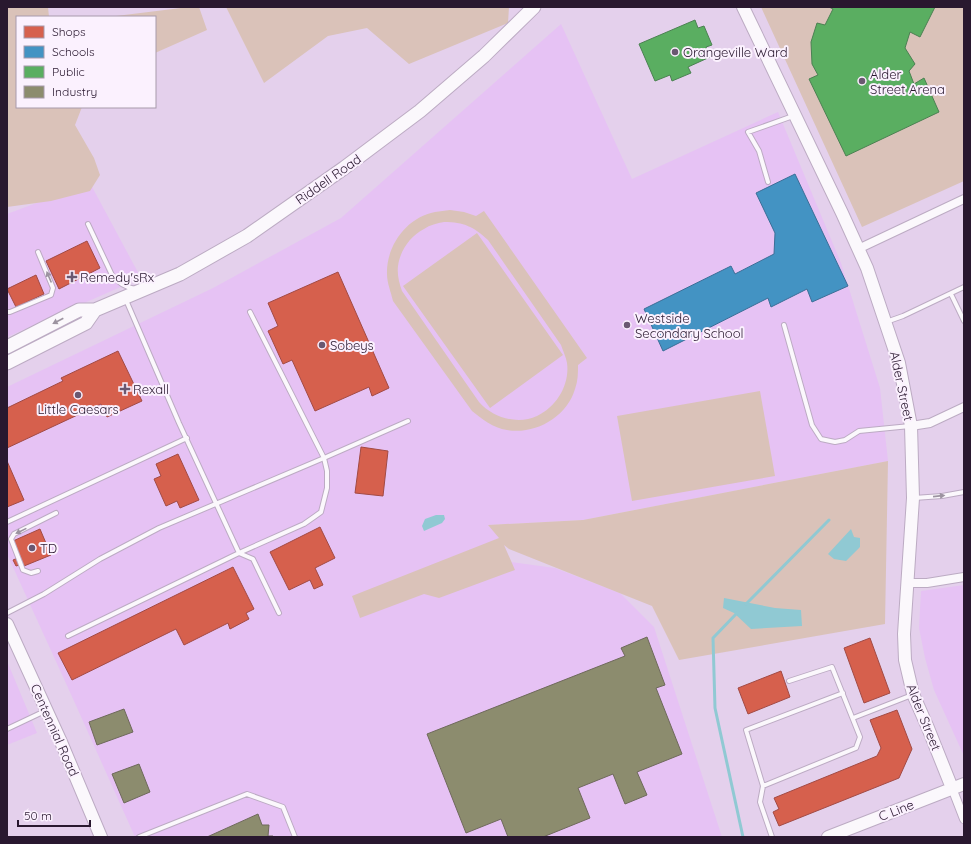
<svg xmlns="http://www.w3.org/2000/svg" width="971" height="844" viewBox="0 0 971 844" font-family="Quicksand,sans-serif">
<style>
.built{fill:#e6c2f4}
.green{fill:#dac2b9;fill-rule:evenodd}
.water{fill:#90c9d3}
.shops{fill:#d6604d;stroke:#a24a44}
.schools{fill:#4393c3;stroke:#3b6e97}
.public{fill:#5aae61;stroke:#4b8152}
.industry{fill:#8c8c6e;stroke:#6e695b}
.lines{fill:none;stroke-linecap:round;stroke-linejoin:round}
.stream{stroke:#90c9d3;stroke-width:3}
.lane-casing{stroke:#bcabc3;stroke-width:6}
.street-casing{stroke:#bcabc3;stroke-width:10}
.secondary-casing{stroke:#bcabc3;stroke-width:14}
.primary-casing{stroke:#bcabc3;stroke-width:15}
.lane{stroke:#fbf8fc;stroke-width:4}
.street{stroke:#fbf8fc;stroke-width:8}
.secondary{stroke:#fbf8fc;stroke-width:12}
.primary{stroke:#fbf8fc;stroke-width:13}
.oneway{fill:#9c93a0}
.poi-dot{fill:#6a5871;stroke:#fbf1fe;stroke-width:1.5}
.labels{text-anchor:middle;stroke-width:4;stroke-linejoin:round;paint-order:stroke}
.poi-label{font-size:13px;fill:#29182f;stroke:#fbf1fe;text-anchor:start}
.street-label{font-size:13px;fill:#29182f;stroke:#fbf1fe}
</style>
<rect width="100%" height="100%" fill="#e4d0ec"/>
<!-- built -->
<path class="built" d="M561 24 632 179 778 112 841 263 880 388 888 461 583 520 488 525 501 537 511 562 555 568 620 593 654 627 722 837H135L74 701 7 554V387L213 288 341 218Z
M90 183 141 278 7 337V214Z
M964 585V756L934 690 925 658 919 628 921 591Z
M7 661 37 733 7 745Z"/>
<!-- green -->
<path class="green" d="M7 7H48L49 17H17V107H82L75 125 94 158 100 175 90 191 51 201 7 207Z
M189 7H199L207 30 155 53V17H108Z
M226 7H509L508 23 409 64 367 28 328 36 264 83Z
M761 7H964V181L862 227Z
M450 210 464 212 476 216 484 211 587 358 578 365C578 373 578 381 575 389 567 417 535 435 507 430 493 428 482 419 472 411L393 301C391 292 387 283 387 274 386 246 407 217 435 212 440 211 445 211 450 210ZM444 222C464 222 474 227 488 240L561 345C563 351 566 357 567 363 570 384 557 407 537 416 518 425 493 418 479 402L402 291C399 283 397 274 398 266 400 251 410 236 424 229 430 225 437 223 444 222Z
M477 233 563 355 490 408 403 286Z
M760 391 775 476 632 501 617 416Z
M888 461 885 624 679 660 652 606 509 549 504 545 515 570 439 598 424 594 360 618 352 596 499 538 488 525 583 520Z"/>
<!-- water -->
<path class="water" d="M436 515H444L445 519 442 523 424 531 422 526 425 519Z
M851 529 854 537 860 538V547L846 561 834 559 828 554Z
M724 598 775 608 801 610 802 626 751 629 734 613 723 608Z"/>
<!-- shops -->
<path class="shops" d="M87 241 100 268 59 289 46 261Z
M338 272 389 388 372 396 369 387 315 411 292 360 283 364 268 331 278 326 268 303Z
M36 275 44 294 16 307 7 289Z
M118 351 142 401 107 417 101 404 7 448V408L63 381 61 378Z
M361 447 388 451 383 496 355 493Z
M178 454 199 500 180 508 177 501 166 506 154 479 161 476 156 464Z
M7 461 24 500 7 507Z
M320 527 335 558 315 568 323 585 314 589 310 580 289 590 270 552Z
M40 529 51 555 24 566 23 564 16 566 13 560 20 557 13 541Z
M233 567 254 609 246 613 249 619 230 629 228 623 184 645 176 629 72 680 58 653Z
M870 638 890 693 864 703 844 648Z
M781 671 790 697 748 714 738 688Z
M897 710 912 749 899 778 779 826 773 812 779 809 774 798 877 756 881 748 870 720Z"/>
<!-- schools -->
<path class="schools" d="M795 174 848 286 812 302 807 289 771 307 768 298 663 351 644 309 731 266 735 274 774 254 775 233 756 193Z"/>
<!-- public -->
<path class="public" d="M829 7H935L920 37 910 32 905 48 915 64 909 71 914 84 924 78 939 112 846 156 809 79 818 75 812 64 811 42 817 23 825 25 833 9Z
M695 20 698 28 704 26 712 45 706 47 710 57 688 67 691 73 672 81 670 75 655 81 639 44Z"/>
<!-- industry -->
<path class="industry" d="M647 637 665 685 656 688 682 754 637 772 647 795 625 804 613 774 578 788 590 818 543 837H508L501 819 466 833 427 734 625 656 621 648Z
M124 709 133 732 97 745 89 722Z
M139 764 150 792 124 803 112 774Z
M258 814 262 825H269L268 836H273V837H207Z"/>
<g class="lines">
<!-- stream -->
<path class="stream" d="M746 604 829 520
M738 612 713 638 715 708 743 837"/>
<!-- lane casing -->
<g class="lane-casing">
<path id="lane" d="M768 182 759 151 748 132 793 116
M88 224 112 275C118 283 125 287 135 289
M951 294 964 321
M126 300 179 423 239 553 253 559 279 613
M7 312H10L51 295 53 288 38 252
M886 322 903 316 964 287
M784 325 812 425 821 439 835 442 845 440 859 431 910 426
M914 498 942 496 964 492
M7 522 187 438
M38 571 31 573 23 570 11 539 14 534 56 513
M7 613 44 594 100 559 159 528 324 458 408 421
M68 636 239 553 304 524 314 517 321 512 327 488V471L324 458 250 312
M853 718 912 695
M7 729 45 711
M763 786 856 748 860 737 832 667 789 681
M139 837 247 794 283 807 295 837
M772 837 760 802 763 786 746 730 843 693"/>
</g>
<!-- street casing -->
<g class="street-casing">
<path id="street" d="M858 249 964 199
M911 426 930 423 964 407
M907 583H927L964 577
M952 788 964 819"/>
</g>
<!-- secondary casing -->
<g class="secondary-casing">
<path id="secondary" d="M743 7 842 213 867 268 899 363 911 426 913 498 904 634 905 660 913 694 928 728 952 788
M7 624 61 742 101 837
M828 837 964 784"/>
</g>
<!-- primary casing -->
<g class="primary-casing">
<path id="primary" d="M7 347 79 310H95L180 274 247 236 344 168 420 111 484 56 534 7
M7 363 86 323 95 310"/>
</g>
<!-- lane -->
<use href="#lane" class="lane"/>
<!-- street -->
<use href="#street" class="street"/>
<!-- secondary -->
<use href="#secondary" class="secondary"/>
<!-- primary -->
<use href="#primary" class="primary"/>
</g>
<!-- one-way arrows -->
<defs><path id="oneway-solid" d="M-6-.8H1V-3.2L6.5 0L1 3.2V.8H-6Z"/></defs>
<g class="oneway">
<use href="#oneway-solid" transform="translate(49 277) rotate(-113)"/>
<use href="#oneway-solid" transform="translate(58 321) rotate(153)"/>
<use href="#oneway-solid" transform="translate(939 496) rotate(-6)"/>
<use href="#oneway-solid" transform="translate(21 531) rotate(154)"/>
</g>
<!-- markers -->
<g class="poi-dot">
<circle cx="675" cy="52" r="4"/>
<circle cx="862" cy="81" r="4"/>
<path d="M70 271h4v4h4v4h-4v4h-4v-4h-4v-4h4z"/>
<circle cx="627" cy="325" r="4"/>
<circle cx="322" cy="345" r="4"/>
<path d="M123 383h4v4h4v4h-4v4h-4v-4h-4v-4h4z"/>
<circle cx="78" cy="395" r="4"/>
<circle cx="32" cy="548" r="4"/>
</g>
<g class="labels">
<!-- poi labels -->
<g class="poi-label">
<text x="683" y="57">Orangeville Ward</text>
<text x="870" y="79">Alder<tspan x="870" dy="15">Street Arena</tspan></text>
<text x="80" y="282">Remedy'sRx</text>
<text x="635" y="323">Westside<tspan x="635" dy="15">Secondary School</tspan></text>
<text x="330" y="350">Sobeys</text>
<text x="133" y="394">Rexall</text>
<text x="78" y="414" text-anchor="middle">Little Caesars</text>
<text x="40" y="553">TD</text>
</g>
<!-- street labels -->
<g class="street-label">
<text transform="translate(328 179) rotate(-35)" y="5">Riddell Road</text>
<text transform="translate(902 386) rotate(78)" y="5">Alder Street</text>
<text transform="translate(924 717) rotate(68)" y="5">Alder Street</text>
<text transform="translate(55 730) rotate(66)" y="5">Centennial Road</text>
<text transform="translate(896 810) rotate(-21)" y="5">C Line</text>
</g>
</g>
<!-- border -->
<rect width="971" height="844" fill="none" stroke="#29182f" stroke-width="16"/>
<!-- legend -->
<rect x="16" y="16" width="140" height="92" fill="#fbf1fe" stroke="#a79aab"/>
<rect x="24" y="26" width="20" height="12" fill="#d6604d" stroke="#a79aab"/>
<text x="52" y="36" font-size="12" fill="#29182f">Shops</text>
<rect x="24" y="46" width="20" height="12" fill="#4393c3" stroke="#a79aab"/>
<text x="52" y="56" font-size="12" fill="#29182f">Schools</text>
<rect x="24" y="66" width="20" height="12" fill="#5aae61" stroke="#a79aab"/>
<text x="52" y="76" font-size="12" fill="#29182f">Public</text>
<rect x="24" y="86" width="20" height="12" fill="#8c8c6e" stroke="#a79aab"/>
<text x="52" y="96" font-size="12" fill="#29182f">Industry</text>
<!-- scale -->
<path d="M18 820v6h72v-6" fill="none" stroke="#29182f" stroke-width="2"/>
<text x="24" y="820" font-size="12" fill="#29182f" stroke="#fbf1fe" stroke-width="3" paint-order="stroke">50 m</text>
</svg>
